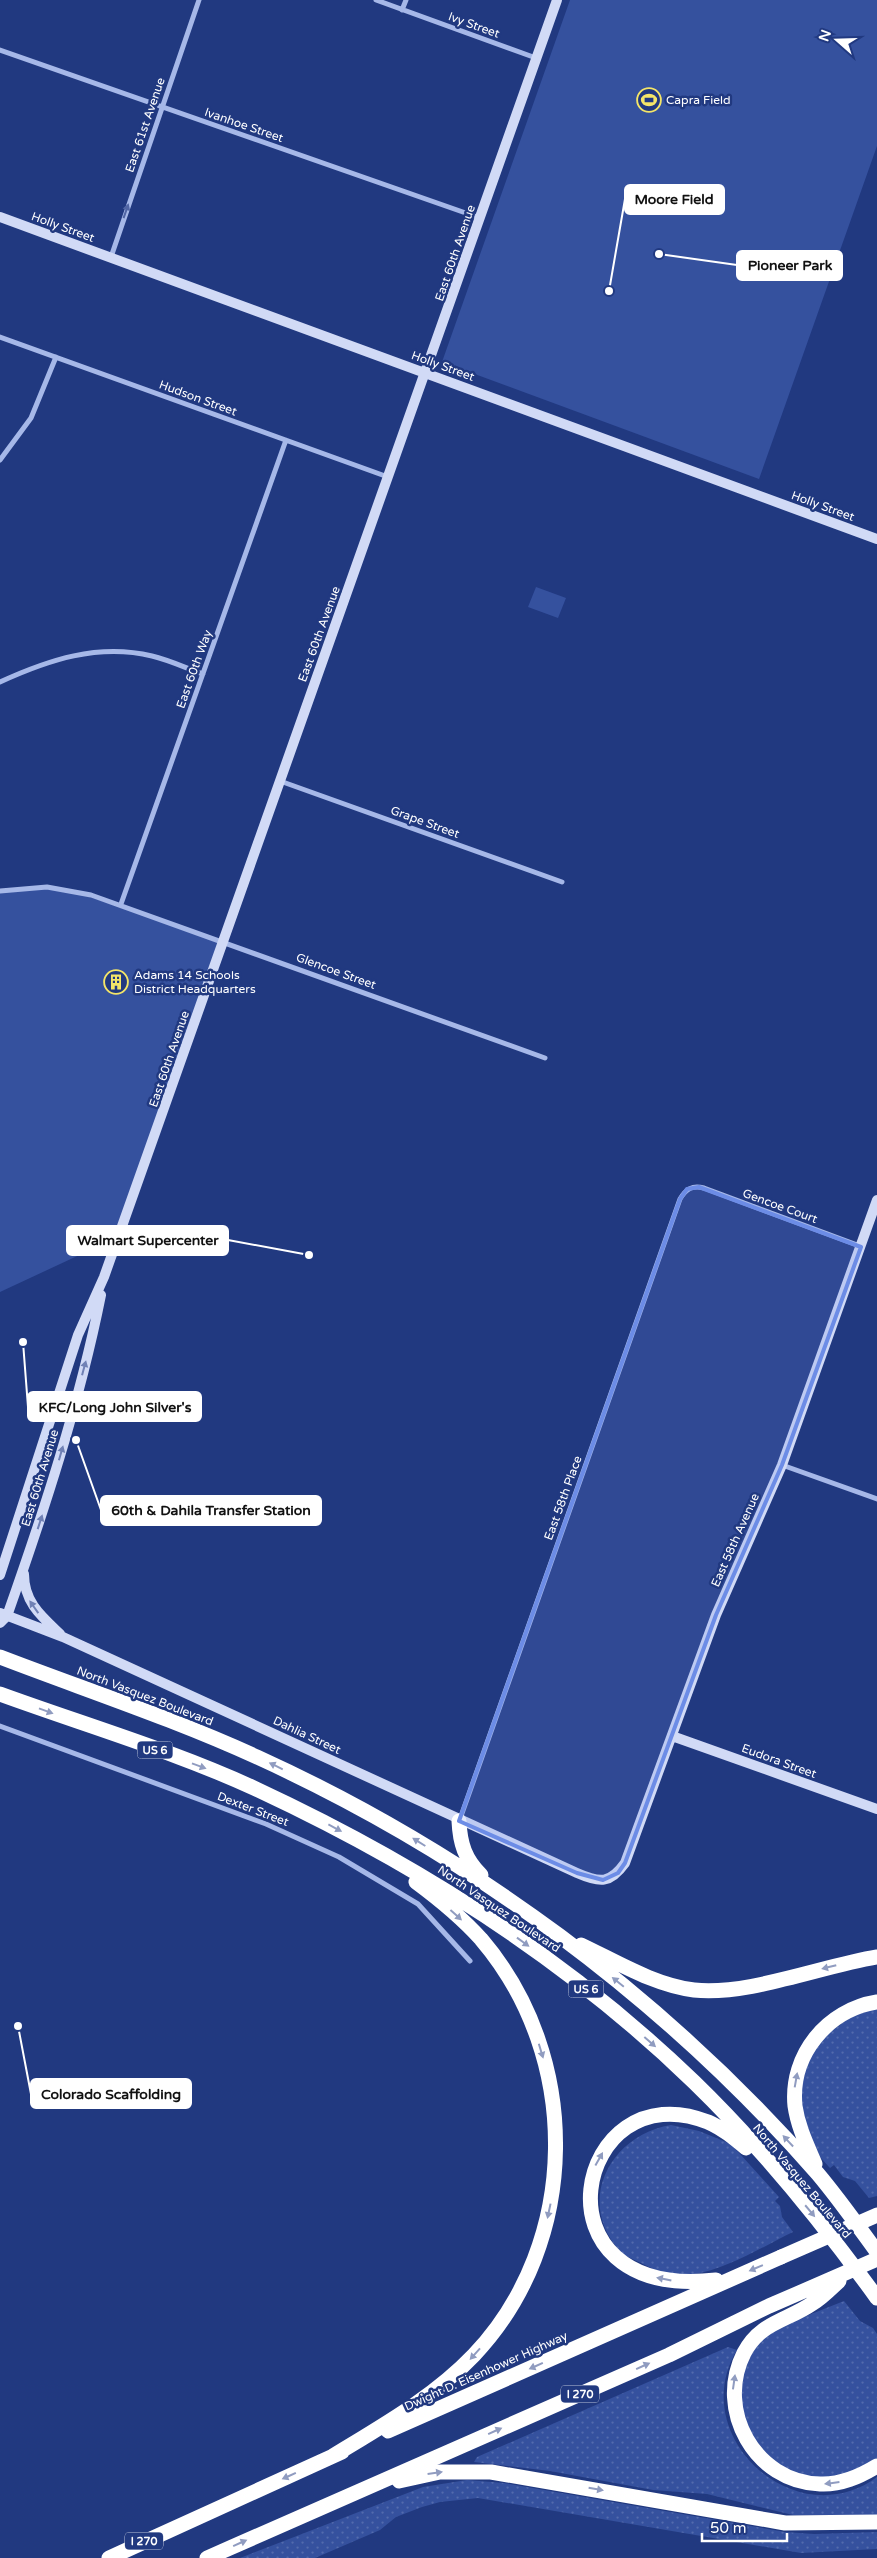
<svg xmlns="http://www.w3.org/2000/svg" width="877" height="2558" viewBox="0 0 877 2558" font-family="'Varela Round',sans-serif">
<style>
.grass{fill:url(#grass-dots)}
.park{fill:#35519e}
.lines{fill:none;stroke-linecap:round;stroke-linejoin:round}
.street{stroke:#a6b8e8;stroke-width:5}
.secondary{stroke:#d1daf6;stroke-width:10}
.highway{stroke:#fff;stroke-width:15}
.highway-bridge{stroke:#fff;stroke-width:15}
.oneway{fill:#5065a4}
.oneway2{fill:#7081b5}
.oneway3{fill:#909cc0}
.marked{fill:#6c8ce6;fill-opacity:0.2;stroke:#6c8ce6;stroke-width:4;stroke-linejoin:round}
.labels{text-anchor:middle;stroke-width:5;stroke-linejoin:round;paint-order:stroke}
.shield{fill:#213980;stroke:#bcc4d9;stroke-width:1}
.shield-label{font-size:11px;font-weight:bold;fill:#fff}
.street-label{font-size:12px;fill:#fff;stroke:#213980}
.poi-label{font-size:12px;fill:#fff;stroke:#213980;text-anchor:start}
.leader{fill:none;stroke:#fff;stroke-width:2}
.callout-dot{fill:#fff;stroke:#213980;stroke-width:2}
.callout{fill:#fff;stroke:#fff;stroke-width:2}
.callout-label{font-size:14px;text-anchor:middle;font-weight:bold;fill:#111}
</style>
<defs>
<pattern id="grass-dots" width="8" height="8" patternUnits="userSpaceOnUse" patternTransform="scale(1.25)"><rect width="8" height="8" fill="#35519e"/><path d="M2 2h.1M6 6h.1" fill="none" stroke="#536bad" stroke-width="1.8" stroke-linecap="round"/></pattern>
</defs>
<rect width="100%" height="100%" fill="#213980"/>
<!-- grass -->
<path class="grass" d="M877 2009V2196L869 2198 855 2181 843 2177 834 2165 830 2168 820 2157 801 2115 802 2075 819 2040 855 2014Z
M671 2125 699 2131 731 2144 779 2197 775 2201 780 2206 782 2217 793 2232C764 2246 725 2270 694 2274 672 2276 663 2274 643 2264 636 2260 625 2257 620 2251 575 2202 610 2135 671 2125Z
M844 2301 860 2321 873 2328 877 2334V2458L845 2476 811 2479 781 2467 754 2444 740 2401 743 2374 753 2351 760 2342 776 2328Z
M728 2347 737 2350C685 2436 796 2537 877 2477V2515H793L707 2494 653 2490 550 2471 474 2462 477 2457Z
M467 2480 504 2483 785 2532 814 2534 877 2532V2549L801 2553 478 2498 440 2502 422 2507 396 2517 380 2530 315 2558H240L423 2487Z"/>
<!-- park -->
<path class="park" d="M570 0H877V146L759 479 442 362Z
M536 587 566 598 558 618 528 607Z
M62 888 224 941 118 1237 0 1292V891Z"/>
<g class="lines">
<!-- street -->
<path class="street" d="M376 0 536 58
M402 10 406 0
M0 50 480 218
M111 257 199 0
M0 337 388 477
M0 460 31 418 56 357
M0 682C48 660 98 643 152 656 169 660 186 668 203 674
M280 781 562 882
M0 891 47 887 91 895 545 1058
M121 904 286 440
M782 1465 877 1499
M0 1726 266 1824 339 1857 418 1904 470 1961
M460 1819 680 1199C686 1189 692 1185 704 1188L860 1246"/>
<!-- secondary -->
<path class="secondary" d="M0 217 877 539
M24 1574C24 1602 41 1616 60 1634
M0 1575 78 1335 104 1277 557 0
M0 1613 63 1637 577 1873C600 1883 610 1884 625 1863L716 1615 782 1465 877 1200
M0 1623 7 1616C44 1511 79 1405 101 1295
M672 1736 877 1809"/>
<!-- highway -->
<path class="highway" d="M0 1657C86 1690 174 1719 257 1757 470 1854 664 1998 818 2174 839 2199 858 2226 877 2252
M0 1694C85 1725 174 1751 256 1789 415 1863 567 1959 694 2082 761 2147 822 2222 877 2298
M459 1821C460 1844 465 1859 481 1875
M581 1945C617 1962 654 1985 694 1990 747 1996 822 1966 877 1957
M815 2164C807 2145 798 2127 795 2106 790 2055 827 2010 877 2002
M716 2280C526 2302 575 2069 708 2122 722 2128 734 2138 746 2148
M839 2281C831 2288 823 2297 813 2303 787 2321 760 2322 744 2353 715 2410 755 2482 820 2484 841 2485 859 2477 877 2466
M388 2431 781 2257
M333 2456C382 2426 434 2397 474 2355 581 2242 582 2057 481 1939 462 1918 439 1899 416 1882
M399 2481 440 2472H491L785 2523 877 2522
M109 2558 342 2452
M207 2558 669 2355 769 2306 852 2270"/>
<!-- highway-bridge -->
<path class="highway-bridge" d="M781 2257 877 2215
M852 2270 877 2259"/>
</g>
<!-- one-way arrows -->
<defs><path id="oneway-solid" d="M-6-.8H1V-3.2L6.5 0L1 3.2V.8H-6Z" transform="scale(1.25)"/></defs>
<use class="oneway" href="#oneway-solid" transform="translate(126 211) rotate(-71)"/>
<g class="oneway2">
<use href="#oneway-solid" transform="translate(84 1368) rotate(-75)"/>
<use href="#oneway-solid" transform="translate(61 1453) rotate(-74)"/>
<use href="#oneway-solid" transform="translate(40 1522) rotate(-72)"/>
<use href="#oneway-solid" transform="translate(34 1607) rotate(-125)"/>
</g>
<g class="oneway3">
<use href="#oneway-solid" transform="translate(46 1711) rotate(20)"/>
<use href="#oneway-solid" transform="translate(199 1766) rotate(20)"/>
<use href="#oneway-solid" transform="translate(276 1766) rotate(-154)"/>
<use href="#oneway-solid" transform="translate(335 1828) rotate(28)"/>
<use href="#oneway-solid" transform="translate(419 1842) rotate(-148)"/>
<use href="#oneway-solid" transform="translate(456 1915) rotate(42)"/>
<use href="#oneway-solid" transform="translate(523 1942) rotate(36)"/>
<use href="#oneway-solid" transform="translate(829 1967) rotate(166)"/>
<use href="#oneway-solid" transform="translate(618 1982) rotate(-141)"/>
<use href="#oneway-solid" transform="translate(650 2042) rotate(41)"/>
<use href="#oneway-solid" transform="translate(541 2051) rotate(73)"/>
<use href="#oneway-solid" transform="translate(796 2080) rotate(-80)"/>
<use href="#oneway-solid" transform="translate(788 2141) rotate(-133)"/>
<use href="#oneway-solid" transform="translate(599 2159) rotate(-61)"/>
<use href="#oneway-solid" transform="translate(549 2211) rotate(102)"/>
<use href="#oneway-solid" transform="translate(810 2211) rotate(50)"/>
<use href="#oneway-solid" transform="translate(756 2268) rotate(157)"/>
<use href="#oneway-solid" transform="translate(664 2279) rotate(-169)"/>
<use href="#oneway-solid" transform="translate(475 2354) rotate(132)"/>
<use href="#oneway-solid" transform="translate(536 2366) rotate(156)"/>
<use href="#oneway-solid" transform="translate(643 2366) rotate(-24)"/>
<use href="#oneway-solid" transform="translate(734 2382) rotate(-82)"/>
<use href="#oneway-solid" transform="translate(495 2431) rotate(-24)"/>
<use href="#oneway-solid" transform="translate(435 2473) rotate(-8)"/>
<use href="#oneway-solid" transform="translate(289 2476) rotate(156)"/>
<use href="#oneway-solid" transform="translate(832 2483) rotate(173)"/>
<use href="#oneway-solid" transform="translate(596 2489) rotate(10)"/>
<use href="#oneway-solid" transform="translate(240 2543) rotate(-24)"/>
</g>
<!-- marked area -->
<path class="marked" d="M699 1187 861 1247 782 1465 716 1615 625 1863 618 1873 603 1880 577 1873 459 1821 680 1199 687 1189Z"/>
<!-- icons -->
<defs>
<g id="stadium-ring" transform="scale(1.25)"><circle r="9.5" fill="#213980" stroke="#f4e568" stroke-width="1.5"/><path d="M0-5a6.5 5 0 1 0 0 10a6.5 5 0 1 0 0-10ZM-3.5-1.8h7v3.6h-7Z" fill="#f4e568"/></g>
<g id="building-ring" transform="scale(1.25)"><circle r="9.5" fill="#213980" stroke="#f4e568" stroke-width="1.5"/><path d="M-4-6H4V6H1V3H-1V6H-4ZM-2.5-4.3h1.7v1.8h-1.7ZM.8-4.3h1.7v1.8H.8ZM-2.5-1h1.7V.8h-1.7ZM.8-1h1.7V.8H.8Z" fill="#f4e568"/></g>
</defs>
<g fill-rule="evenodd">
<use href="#stadium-ring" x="649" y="100"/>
<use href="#building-ring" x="116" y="982"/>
</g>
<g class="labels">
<!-- shield labels -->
<g class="shield">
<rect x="137.5" y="1741.5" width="35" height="17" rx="4"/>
<rect x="568.5" y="1980.5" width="35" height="17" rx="4"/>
<rect x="561" y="2385.5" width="38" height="17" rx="4"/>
<rect x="125" y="2532.5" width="38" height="17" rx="4"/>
</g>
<g class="shield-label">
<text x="155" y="1754">US 6</text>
<text x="586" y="1993">US 6</text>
<text x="580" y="2398">I 270</text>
<text x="144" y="2545">I 270</text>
</g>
<!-- street labels -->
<g class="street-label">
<text transform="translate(474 25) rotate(20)" y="4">Ivy Street</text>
<text transform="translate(145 125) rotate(-71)" y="4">East 61st Avenue</text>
<text transform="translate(244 125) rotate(19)" y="4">Ivanhoe Street</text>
<text transform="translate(63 227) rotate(20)" y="4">Holly Street</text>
<text transform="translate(455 253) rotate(-71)" y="4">East 60th Avenue</text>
<text transform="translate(443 366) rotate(20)" y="4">Holly Street</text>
<text transform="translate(198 398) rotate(20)" y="4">Hudson Street</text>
<text transform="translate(823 506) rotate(20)" y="4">Holly Street</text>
<text transform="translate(319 634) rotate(-70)" y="4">East 60th Avenue</text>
<text transform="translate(194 669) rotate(-70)" y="4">East 60th Way</text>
<text transform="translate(425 822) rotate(20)" y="4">Grape Street</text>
<text transform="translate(336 971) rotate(20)" y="4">Glencoe Street</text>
<text transform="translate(169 1059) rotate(-71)" y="4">East 60th Avenue</text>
<text transform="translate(780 1206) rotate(20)" y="4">Gencoe Court</text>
<text transform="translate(40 1478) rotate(-73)" y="4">East 60th Avenue</text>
<text transform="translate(563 1498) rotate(-70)" y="4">East 58th Place</text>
<text transform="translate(735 1540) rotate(-66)" y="4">East 58th Avenue</text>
<text transform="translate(145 1696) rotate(21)" y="4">North Vasquez Boulevard</text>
<text transform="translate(307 1735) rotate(25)" y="4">Dahlia Street</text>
<text transform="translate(779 1761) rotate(20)" y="4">Eudora Street</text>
<text transform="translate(253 1809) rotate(21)" y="4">Dexter Street</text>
<text transform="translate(499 1909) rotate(34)" y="4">North Vasquez Boulevard</text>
<text transform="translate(802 2181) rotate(50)" y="4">North Vasquez Boulevard</text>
<text transform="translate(486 2371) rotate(-24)" y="4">Dwight D. Eisenhower Highway</text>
</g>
<!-- poi labels -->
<g class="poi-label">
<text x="666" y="104">Capra Field</text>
<text x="134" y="979">Adams 14 Schools<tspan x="134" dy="14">District Headquarters</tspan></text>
</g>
</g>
<!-- callouts -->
<path class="leader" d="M609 291L625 199M659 254L737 265M309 1255L228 1240M23 1342L28 1407M76 1440L101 1510M18 2026L31 2094"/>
<g class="callout-dot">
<circle cx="609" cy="291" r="5"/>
<circle cx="659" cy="254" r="5"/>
<circle cx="309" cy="1255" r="5"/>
<circle cx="23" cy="1342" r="5"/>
<circle cx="76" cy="1440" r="5"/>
<circle cx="18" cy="2026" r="5"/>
</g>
<g class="callout">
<rect x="625" y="185" width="99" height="29" rx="5"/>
<rect x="737" y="251" width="105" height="29" rx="5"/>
<rect x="67" y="1226" width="161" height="29" rx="5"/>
<rect x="28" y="1392" width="173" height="29" rx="5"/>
<rect x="101" y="1496" width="220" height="29" rx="5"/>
<rect x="31" y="2079" width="160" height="29" rx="5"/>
</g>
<g class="callout-label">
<text x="674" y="204">Moore Field</text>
<text x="790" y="270">Pioneer Park</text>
<text x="148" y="1245">Walmart Supercenter</text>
<text x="115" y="1412">KFC/Long John Silver's</text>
<text x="211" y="1515">60th &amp; Dahila Transfer Station</text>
<text x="111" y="2099">Colorado Scaffolding</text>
</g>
<!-- north arrow -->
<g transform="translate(837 40) rotate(290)" stroke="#213980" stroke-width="4" paint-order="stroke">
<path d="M0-4L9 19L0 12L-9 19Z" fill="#ffffff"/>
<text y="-8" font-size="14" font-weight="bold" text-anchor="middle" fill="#ffffff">N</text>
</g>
<!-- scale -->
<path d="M702 2533v8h85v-8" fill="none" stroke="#ffffff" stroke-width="2.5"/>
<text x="710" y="2533" font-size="15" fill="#ffffff" stroke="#213980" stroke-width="4" paint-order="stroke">50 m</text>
</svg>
